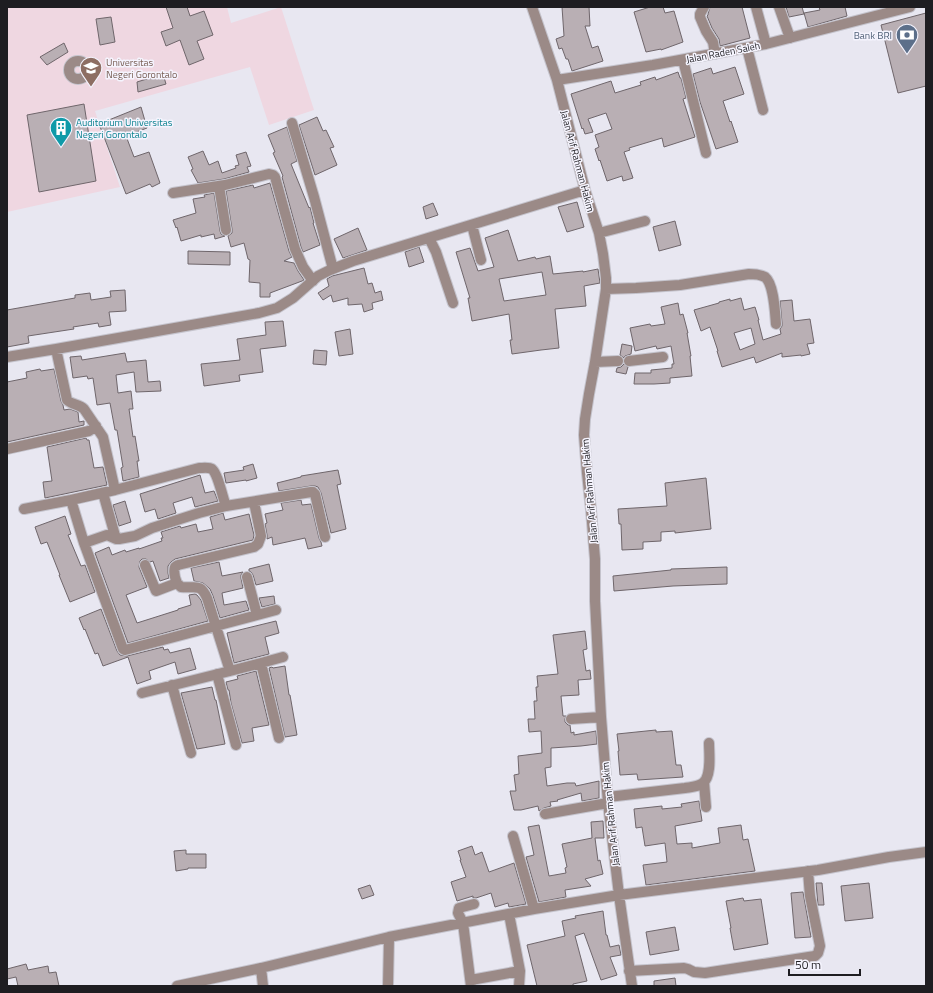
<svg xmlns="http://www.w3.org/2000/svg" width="933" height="993" viewBox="0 0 933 993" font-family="'Titillium Web',sans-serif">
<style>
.education{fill:#efd7e1}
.building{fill:#b9afb4;stroke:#6f666b;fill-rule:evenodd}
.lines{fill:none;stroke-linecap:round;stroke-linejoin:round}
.minor-casing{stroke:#c4c3cc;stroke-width:12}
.minor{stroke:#9b8a87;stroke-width:10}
.labels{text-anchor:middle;stroke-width:3;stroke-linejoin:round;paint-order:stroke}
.service-label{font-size:10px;fill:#4e5e75;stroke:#f5f4fe;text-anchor:end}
.street-label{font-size:10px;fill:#1e1d21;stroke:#f5f4fe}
.education-label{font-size:10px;fill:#785e54;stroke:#f5f4fe;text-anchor:start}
.culture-label{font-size:10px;fill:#0d838f;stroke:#f5f4fe;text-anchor:start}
</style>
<rect width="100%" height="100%" fill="#e8e7f1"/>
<!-- education -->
<path class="education" d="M7 7H227L231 23 281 7 314 110 269 125 250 67 95 111 120 187 7 212Z"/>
<!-- building -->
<path class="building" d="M166 7H187L190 16 204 11 213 35 197 41 204 59 189 65 180 40 166 46 161 32 173 28Z
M562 7H589L590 26H585L592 48 598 46 603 61 572 71 568 59H566L562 48 559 49 556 39 564 36Z
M650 7H663L665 13 674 11 683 42 661 50V49L646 52 634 12Z
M710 7H742L750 38 720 46 719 39 712 28 707 16 708 15V14Z
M786 7H802L804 14 789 17Z
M819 7H845L847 16 808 27 804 13 820 10Z
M926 13V86L898 93 881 25Z
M111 17 115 42 100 45 96 19Z
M64 43 68 52 47 65 40 57Z
M735 67 744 94 723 101 730 122 731 121 738 142 716 149 700 102 693 74 711 68 713 74Z
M678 72 680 78H681L686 98 683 99 695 137 664 147 662 138 629 148 630 150 624 152 633 178 623 181 622 176 607 181 600 160 599 161 595 149 599 147 595 135 612 129 606 113 588 119 593 132 585 134 583 128 582 129 571 94 611 81 615 93 641 85 640 82 655 77 656 80Z
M163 74 166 84 138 92 137 82Z
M84 104 96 181 39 192 27 115Z
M141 107 147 128 126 136 134 157 149 152 160 183 152 187 150 184 126 194 99 124Z
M317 117 323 131 326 130 334 147 330 148 337 165 315 175 299 125Z
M287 127 297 161 291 164 309 208 310 207 314 223H313L320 245 303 252 301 247 282 177 283 176 273 153 275 152 268 135Z
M203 151 209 165 218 161 222 173 236 168 235 166 239 165 236 155 246 152 251 166 247 167 249 172 224 179 198 183 191 170 193 169 188 157Z
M270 183 289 251 292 257 284 261 294 263 298 271 304 280 302 281 270 293V297H260V283L249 282 250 260 248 259 244 243 231 247 228 236 232 233V229L226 191 253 185 254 188Z
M214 193 220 231 221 234 225 236 215 239 214 234 201 237V235L181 241 177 227 176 228 173 220 196 213 193 199 205 197 204 195Z
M577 202 584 227 567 232 558 207Z
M433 203 438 215 426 219 423 207Z
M675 221 681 245 659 251 653 227Z
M358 228 367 250 343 258 334 239Z
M508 230 518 261 535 257 536 259 550 256 553 274 583 271V272L598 269 600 283 584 286 586 306 555 309 559 348 541 350 512 354 510 340H512L509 314 472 321 468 298H470L456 252 470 248 478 271 494 267 485 238ZM542 272 546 295 504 301 499 279Z
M419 247 424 262 409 267 405 252Z
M188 251 230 252V265L188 264Z
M364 268 368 284 372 283 375 293 381 291 383 300 372 303 373 309 364 312 362 304 348 305V298L333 302 331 295 323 300 318 293 329 286 327 279 332 276Z
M125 290 126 311 109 312 111 325 99 327 98 323 73 327 74 329 28 336 29 343 7 347V310L75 298V295L90 293 91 300 111 297 110 291Z
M741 298 744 310 755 307 759 320H758L763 340 781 334 780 329 782 326V323L780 301 792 300 794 321 810 319 814 343 807 344 810 354 801 356V355L782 357V353L756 363 754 357 722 367 717 351H718L710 327 701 331 694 310 719 303V302L730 299V301ZM751 328 755 344 740 350 734 333Z
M678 303 680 315 683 314 688 333H687L691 356H690L692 376 670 378V383L654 384H634L635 373H651V370L672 368V364H674L671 346 657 349 656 346 635 351 630 328 650 324 651 326 665 324 661 307Z
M283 321 286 346 260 349 263 372 239 375 240 381 204 386 201 364 240 360 237 339 266 335 265 322Z
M350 329 353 354 339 356 335 332Z
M622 344 632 346 631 354 625 356 624 358 620 355Z
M314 350 327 351 326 365 313 364Z
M125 353 127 362 146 360 148 382 160 381 161 391 136 392 134 372 116 375 118 393 131 391 133 409H129L133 437 135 436 139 461H137L139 477 123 481 121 468 123 467 117 430H115L110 403 97 405 93 378 88 379 87 376 73 378 70 357 81 356 82 360Z
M624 364 628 367 626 374 616 372 617 368 621 367Z
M40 369 41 371 54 369 61 401 63 405 64 410 70 409 78 412 79 422 84 421V425L7 442V382L27 378 26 372Z
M86 438 87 440H89L94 468 103 467 107 485 45 498 43 482 52 481 47 447Z
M253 464 257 478 246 481V480L226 483 224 473 244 470 243 467Z
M338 470 341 484 337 485 346 529 331 533 321 493 318 487 315 486H311L279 491 277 483 301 477V476Z
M200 475 205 493 214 491 218 501 195 507 192 497 173 503 176 513 158 519 155 509 145 512 140 494Z
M706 478 711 529 675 533V531L661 532V541L643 542V549L622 550 621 524H619L618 509 667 506 665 483Z
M301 500 302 505 311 504 319 538 321 542 322 546 308 549 305 538 273 545 272 537 267 539V535L265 524 267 523 265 514 283 510 281 503Z
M125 501 131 522 119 526 113 505Z
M223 513 225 520 249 514 254 535 253 540 175 559 171 562 168 566V573L169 578 160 581 153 561 150 562 146 559H142L140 561 139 567 147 587 126 595 137 623 178 610V609L191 605 189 595 195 594 197 595 201 600 208 621 128 643 95 553 109 547 112 555 125 550 126 552 139 548V549L162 541 161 538H163L161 532 180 526 181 528 196 524 198 532 213 529 210 517Z
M65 516 71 534 68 535 81 566 85 565 95 592 70 602 59 575H60L47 542 41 544 35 527Z
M219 562 222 576 243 572 241 575V578L243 588 222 593 224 605 246 601 249 610 220 618 213 596 210 589 203 583 194 581 191 568Z
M269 564 273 581 256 585 253 575 251 572 249 571V569Z
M727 567V584L673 586 614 591 613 576 671 570V569Z
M274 596 275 604 262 607 259 598Z
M101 609 117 651 120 655 127 656 163 647 164 650 168 649 170 653 190 648 196 669 178 674 175 662 149 671 151 679 137 684 128 657 103 666 98 653 95 654 85 629 84 630 79 618Z
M276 621 279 633 265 637 269 654 234 663 227 633Z
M585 631 587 649 583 650 586 671 590 670 591 679 578 680 579 695 561 696 563 716H566L565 719V722L568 725H570L571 733 574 732V735L596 731 597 744 581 746 551 748V767L545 768 547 786 567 783H575L576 786 599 781V798L582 801 581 793 557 800 558 801 550 802 551 806 544 808 539 811 538 806 521 810H514L510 791H516L514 775 519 774 518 756 542 753 541 731 529 732 528 719H535L534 701H537L536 687H538L537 676 558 674 553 635Z
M285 666 289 695H290L297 735 285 737 269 668 272 667 273 668Z
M256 671 269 725 252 728 254 741 242 743 231 703 229 690H228L226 682 238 679 237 676Z
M212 687 215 700H216L225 744 197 749 181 693Z
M656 730V732L672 731 676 765H681L683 777 638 780 637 774 620 775 618 751H619L617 734Z
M699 801 702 821 675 826 677 844 692 843V848L720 843 718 828 741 825 743 840 748 839 755 871 646 885 643 865 667 862 665 843 645 846 642 827 636 828 634 809 662 806V809L682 807 681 804Z
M603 821 604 838H595L598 861 600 860 603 874 585 879 591 886 565 890 566 897 539 902 526 857 534 855 528 827 539 825 549 876 566 873 565 868 567 867 562 844 592 838 591 822Z
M472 846 475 855 482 852 489 872 514 863 526 904 509 907 508 903 495 907 491 893 476 898H473V896L457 901 451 882 466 877 460 860H461L458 851Z
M186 850V854H206V868H188V869L176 871 174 851Z
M816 883H822L824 905H818Z
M869 883 873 918 845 921 841 886Z
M370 885 374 895 362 899 358 889Z
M803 892 811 937 795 938 791 893Z
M743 898 744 901 761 899 768 944 734 950 730 928H731L726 901Z
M603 911 606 935H607L610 947 619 945 621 955 610 957 617 975 601 980 584 933 575 936 587 981 573 984V986H537L527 945 565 936 562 921 576 918 575 916Z
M675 927 679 950 650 955 646 932Z
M26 964 28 970 48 966 49 973 56 972 59 986H18L16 977 7 979V969Z
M675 978 676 986H654V981Z"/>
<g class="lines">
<!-- minor casing -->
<g class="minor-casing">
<path id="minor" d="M532 7 557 80 585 190 599 233 603 254 606 278V289L595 362 589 394 585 419 584 435 587 473 591 510 595 559V601L601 717 608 803 619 895 632 986
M704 7 700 14V17L706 31 713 42 715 54
M756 7 766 44
M779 7 790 38
M747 48 763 110
M683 60 706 153
M69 70a9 9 0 1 1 18 0a9 9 0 1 1-18 0Z
M557 80 653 65 766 44 910 7
M292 123 314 197 333 269
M219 186 226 230
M173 193 225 185 269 174 273 175 275 177 295 249 303 267 313 281
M472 225 481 260
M599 233 645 221
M429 238 436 252 453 303
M606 289 636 288 680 285 749 274C754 274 761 275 765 277 774 284 775 313 776 324
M7 357 56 349 259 313 277 308 293 298 318 276 330 270 353 261 585 190
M629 361 663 357
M595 362 618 361
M7 449 89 431 96 426
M115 490 199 468C203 468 209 467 212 469 218 474 223 499 226 506
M103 493 116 539
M71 500 84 543 123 649 125 650 276 610
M24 509 71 500 115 490 103 437 84 409C79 404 72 405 67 400L56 349
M84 543 107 535 116 539H119L135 536 152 528 199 513 226 506 311 492H313L315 494 325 537
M145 565 156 591 177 583 181 587C195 589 200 582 207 598L230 671 261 663 279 738
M247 577 257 615
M177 583C175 578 173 572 175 567L178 565 254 547 258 544 261 536 254 502
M261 663 283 657
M217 674 236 745
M172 685 191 753
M142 693 230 671
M571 719 601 717
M704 782 706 807
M608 797 685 788C691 787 698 787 703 783 712 776 709 753 709 743
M545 814 608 803
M513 836 534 909
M509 914 520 971 519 986
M261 968 263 986
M629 971 684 968 688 969 694 972 705 973 815 956 818 953 820 946 810 896 808 871
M471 980 520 971
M177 986 261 968 389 937 534 909 619 895 818 870 889 857 926 852
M388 986 389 937
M471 986 463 923 458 913 459 908 474 904"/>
</g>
<!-- minor -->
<use href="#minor" class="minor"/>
</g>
<!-- icons -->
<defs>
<g id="bank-pin" transform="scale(1.15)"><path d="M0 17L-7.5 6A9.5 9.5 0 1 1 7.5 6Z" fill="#5c6f8a" stroke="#f5f4fe"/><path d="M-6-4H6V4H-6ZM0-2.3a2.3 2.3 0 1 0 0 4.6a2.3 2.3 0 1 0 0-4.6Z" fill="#fff"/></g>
<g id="university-pin" transform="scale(1.15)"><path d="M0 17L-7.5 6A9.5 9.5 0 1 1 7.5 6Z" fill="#8d6e63" stroke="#f5f4fe"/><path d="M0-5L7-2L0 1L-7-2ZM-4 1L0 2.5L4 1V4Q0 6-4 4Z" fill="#fff"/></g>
<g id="building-pin" transform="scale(1.15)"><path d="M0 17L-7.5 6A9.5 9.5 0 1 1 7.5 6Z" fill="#0f9aa8" stroke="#f5f4fe"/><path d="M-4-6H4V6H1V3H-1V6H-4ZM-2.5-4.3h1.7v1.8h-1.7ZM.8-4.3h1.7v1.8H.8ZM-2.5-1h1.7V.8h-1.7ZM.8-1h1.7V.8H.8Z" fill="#fff"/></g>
</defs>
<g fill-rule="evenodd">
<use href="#bank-pin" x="907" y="35"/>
<use href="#university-pin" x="91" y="68"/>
<use href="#building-pin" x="61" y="128"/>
</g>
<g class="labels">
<!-- service labels -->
<g class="service-label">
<text x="892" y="39">Bank BRI</text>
</g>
<!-- street labels -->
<g class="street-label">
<text transform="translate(723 52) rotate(-11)" y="4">Jalan Raden Saleh</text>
<text transform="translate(578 161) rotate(75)" y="4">Jalan Arif Rahman Hakim</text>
<text transform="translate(589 491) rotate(-95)" y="4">Jalan Arif Rahman Hakim</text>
<text transform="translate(610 814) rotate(-96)" y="4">Jalan Arif Rahman Hakim</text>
</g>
<!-- education labels -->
<g class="education-label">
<text x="106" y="66">Universitas<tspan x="106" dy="12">Negeri Gorontalo</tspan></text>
</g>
<!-- culture labels -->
<g class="culture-label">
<text x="76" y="126">Auditorium Universitas<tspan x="76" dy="12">Negeri Gorontalo</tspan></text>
</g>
</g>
<!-- border -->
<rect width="933" height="993" fill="none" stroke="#1e1d21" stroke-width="16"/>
<!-- scale -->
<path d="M789 969v6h71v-6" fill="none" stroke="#1e1d21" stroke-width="2"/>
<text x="795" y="969" font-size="12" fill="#1e1d21" stroke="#f5f4fe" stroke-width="3" paint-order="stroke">50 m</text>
</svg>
